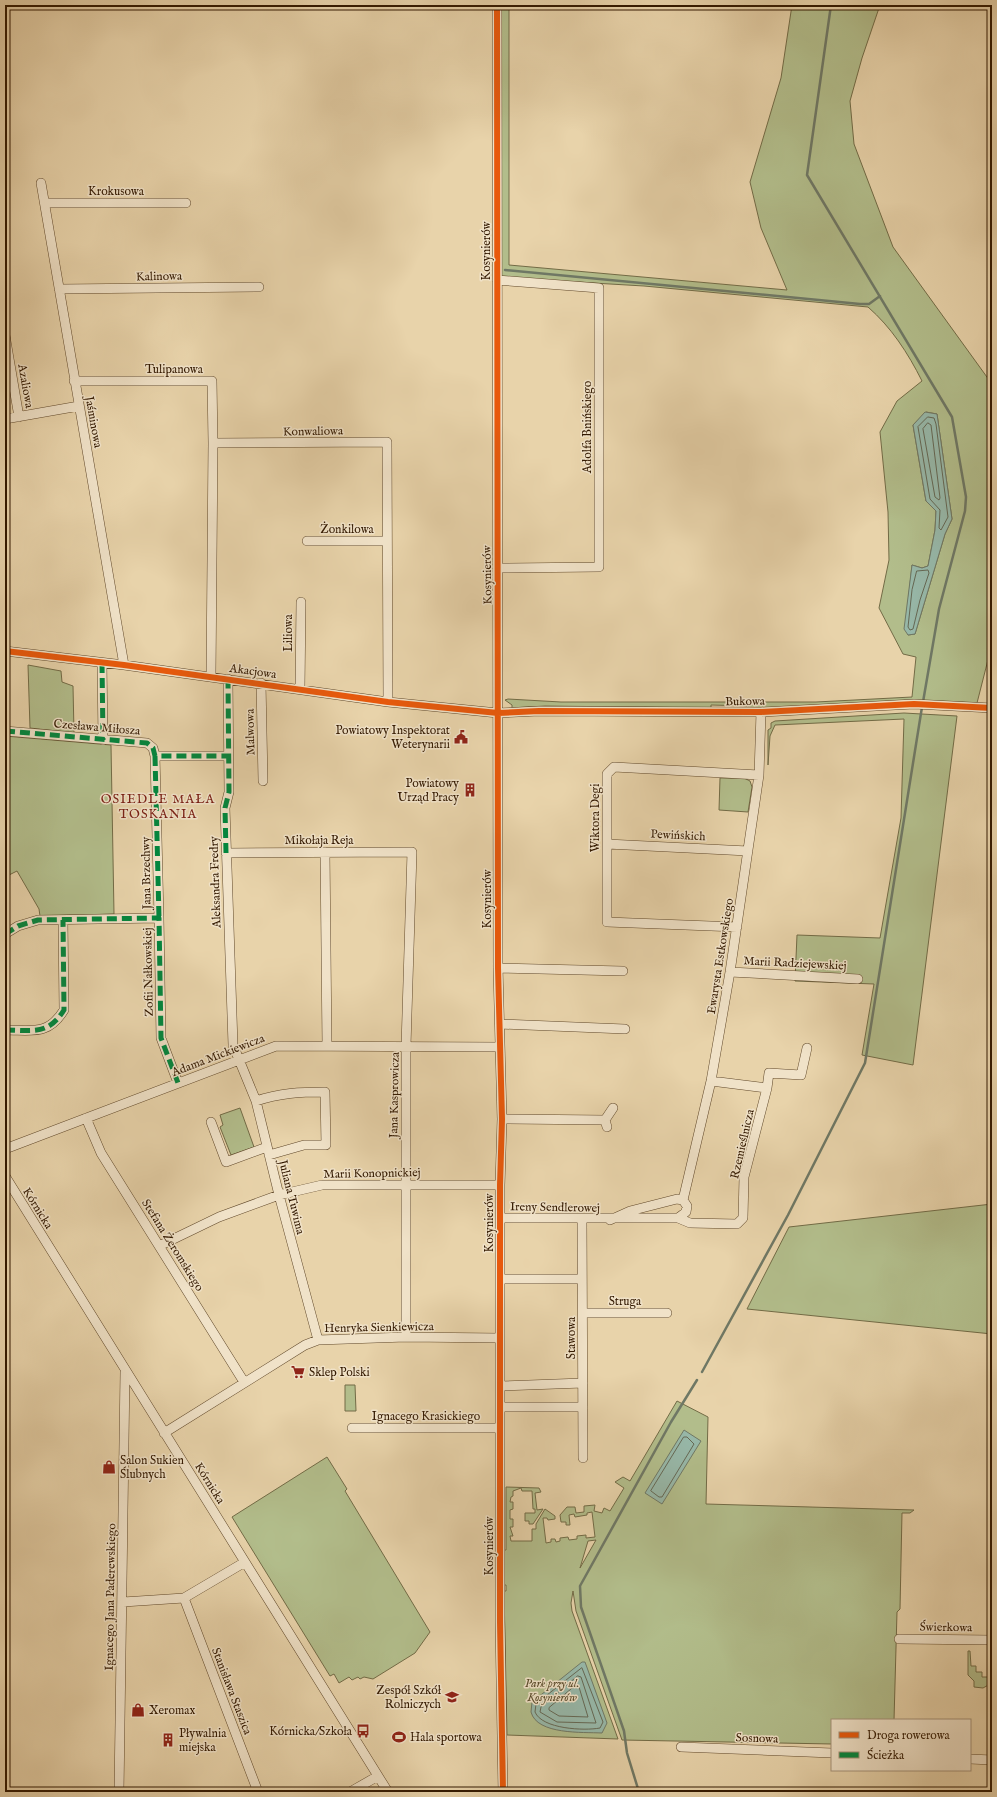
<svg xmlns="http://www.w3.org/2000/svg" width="997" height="1797" viewBox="0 0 997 1797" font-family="'IM FELL English',serif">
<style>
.green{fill:#b2bd8b;stroke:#726b46;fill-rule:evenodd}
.water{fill:#97b8a9;stroke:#6f7865}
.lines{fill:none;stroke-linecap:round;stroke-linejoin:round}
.shore{stroke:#656854;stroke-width:1}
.stream{stroke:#6f7865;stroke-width:2.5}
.minor-casing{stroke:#60482a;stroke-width:10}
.minor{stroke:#f0e2c8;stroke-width:9}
.quiet{stroke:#00873e;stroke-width:5;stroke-dasharray:10 5;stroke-linecap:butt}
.cycleway-casing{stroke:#f0e2c8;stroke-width:8}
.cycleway{stroke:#e8590c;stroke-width:6}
.labels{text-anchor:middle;stroke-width:3;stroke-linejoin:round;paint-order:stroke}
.street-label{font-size:12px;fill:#331900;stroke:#f0e2c8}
.poi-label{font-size:12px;fill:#331900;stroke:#f0e2c8;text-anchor:start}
.park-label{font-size:12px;font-style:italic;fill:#594a2a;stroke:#f0e2c8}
.neighbourhood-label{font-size:13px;letter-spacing:1px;fill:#7a1f14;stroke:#f0e2c8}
</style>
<rect width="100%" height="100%" fill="#e8d3aa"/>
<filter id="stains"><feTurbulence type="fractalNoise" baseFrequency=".005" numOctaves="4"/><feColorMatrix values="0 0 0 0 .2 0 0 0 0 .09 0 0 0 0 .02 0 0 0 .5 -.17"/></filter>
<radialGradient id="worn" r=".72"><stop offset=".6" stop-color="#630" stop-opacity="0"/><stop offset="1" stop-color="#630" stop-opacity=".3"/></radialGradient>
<!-- green -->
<path class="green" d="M500 5H509V265L787 290 761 228 750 182 781 78 792 5H880L862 58 850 101 854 144 893 247 992 384V644L977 703 912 700 749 709V706L711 705V708L545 706 512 708V705L505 700 508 699 561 702H816L912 697 916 657 903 654 879 608 889 560 888 512 880 432 897 401 922 381C908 353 891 327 868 307L644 286 508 278 500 276ZM926 412 937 414 952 519 945 534 915 634 908 635 907 613 912 565 922 568 928 566 935 530 936 511 926 501 913 425Z
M28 665 61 671 62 682 73 686 74 733 30 728Z
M904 713 957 716 913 1065 862 1055 874 984 795 981 797 935 880 938 901 818 904 719 775 725 770 736 768 765V730L771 728V723L775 721Z
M5 736 111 745 114 914 40 916 39 909 17 871 5 877Z
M720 778H744L750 781 752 787 748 812 719 810Z
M240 1108 254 1147 231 1155 220 1127 223 1125 220 1115Z
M992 1204V1334L747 1309 789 1227Z
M345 1385H355L356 1411H345Z
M677 1401 708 1417 706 1504 914 1510 910 1513H902L900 1609 897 1612 894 1720H832V1744L622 1740 576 1611 573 1591 571 1603 572 1611 618 1739 507 1735 504 1591H506V1585H504V1550H506V1487L539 1488 541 1492 535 1493 537 1510 543 1509 533 1524H529V1521H525V1513H535V1509H533L532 1491H522L521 1488 513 1491V1496L511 1497 510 1502H513V1509L510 1510V1519H513V1527H510L513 1536H510L511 1541H532V1529H536V1524L545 1509 555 1516V1519L548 1520 547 1518H543L546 1543 551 1542V1539H555L556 1542 560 1541V1538L568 1537 569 1540 577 1539V1536L586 1535V1538L595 1537 592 1512 587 1513V1515L575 1517 574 1514 569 1515 570 1525H566V1522H561L560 1515 567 1507H575L576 1513 584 1512V1506L595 1505 594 1511 602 1513 604 1508 610 1511 624 1488 615 1482 623 1477 630 1481ZM596 1540 580 1568 588 1541Z
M327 1457 347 1489 345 1491 430 1632 415 1653 373 1679 364 1677 360 1679 358 1677 352 1680 349 1677 339 1683 334 1674 330 1676 232 1517Z
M968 1651H970L971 1666H976V1672H982V1677H992V1683L983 1688 974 1687V1681L968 1675Z"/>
<!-- water -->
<path class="water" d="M925 412 937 414 952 519 945 534 915 634 908 635 904 629 912 565 922 568 928 566 935 530 936 511 926 501 913 425Z
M684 1430 701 1441 662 1504 645 1493Z
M582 1662H585L607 1723 602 1733C583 1732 537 1735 531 1712L532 1702Z"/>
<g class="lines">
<!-- shore -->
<path class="shore" d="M928 417 934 418 936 424 948 517 941 530 939 528 940 510 930 499 918 427Z
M928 423 931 425 940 498 939 500 935 497 923 429Z
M917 571 928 570 929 573 920 600 913 629 910 630 908 627 912 590Z
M684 1437H687L694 1444 662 1497H659L651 1491Z
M582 1668 603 1722 600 1728C584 1731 542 1729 535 1712L536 1704Z
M578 1676 581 1677 596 1723 557 1722 540 1712 541 1707Z
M575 1686 579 1687 588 1717 559 1716 549 1710V1708Z"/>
<!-- stream -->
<path class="stream" d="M831 5 807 175 952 417 966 497 965 511 939 609 923 702
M505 270 860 304H869L880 296
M702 1372 788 1215 865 1063 922 707
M639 1792 627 1753 624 1731 581 1607 580 1586 671 1422 697 1380"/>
<!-- minor casing -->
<g class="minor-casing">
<path id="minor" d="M497 5 498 968 502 1119 500 1185V1622L503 1792
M41 183 124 665
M45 203H186
M497 280 599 288V567L498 568
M59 289 259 287
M5 335 19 417
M74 381H212L213 443
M5 419 79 406
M307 541H387
M5 651 124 665 388 702 498 713 539 711 761 712 914 704 992 708
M102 663 103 740
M211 677 213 443 387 442 388 702
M228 679 229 792 225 808 233 1045 256 1101 279 1195 318 1340
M261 683 263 781
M300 689 301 602
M5 731 147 743 153 748 155 756H228
M155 756 159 918
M607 844 748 851
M325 852 327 1046
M226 853 412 852 406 1046V1337
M737 927 607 922V774L614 767 759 775
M5 934 18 926 38 920 159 918 161 1038 178 1083
M498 968 623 971
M730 972 858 979
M500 1024 625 1029
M5 1030C32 1030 48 1036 64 1010L63 920
M767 1088 769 1073 801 1075 807 1048
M256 1101C280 1093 300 1092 325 1092L326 1145H304L269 1155
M86 1118 101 1153 244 1382
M502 1119 605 1120
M211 1122 226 1162 267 1147
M607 1127 605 1120 613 1108
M5 1149 276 1046 500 1047
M5 1176 388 1792
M683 1200 711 1081 730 972 759 775 761 712
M501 1218H678L686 1212 687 1206 683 1200 677 1199 630 1211 610 1220
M678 1218 690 1223 737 1224 743 1218 744 1177 767 1088 711 1081
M582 1219 583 1458
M159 1246 219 1217 279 1195 322 1185H500
M500 1279H582
M583 1313H667
M500 1386 583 1383
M501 1407H583
M352 1428H500
M164 1433 305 1345 318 1340 406 1337 500 1338
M184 1598 258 1792
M123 1602 184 1598 245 1562
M899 1639 992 1640
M681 1747 832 1753
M970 1759 992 1760
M119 1792 125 1372
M350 1792 378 1776"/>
</g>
<!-- minor -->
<use href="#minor" class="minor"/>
<!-- quiet -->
<path class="quiet" d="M102 663 103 740
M5 731 147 743 153 748 155 756H228
M155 756 159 918
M226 853 225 808 229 792 228 679
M5 934 18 926 38 920 159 918 161 1038 178 1083
M5 1030C32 1030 48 1036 64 1010L63 920"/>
<!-- cycleway casing -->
<g class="cycleway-casing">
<path id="cycleway" d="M497 5 498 968 502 1119 500 1185V1622L503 1792
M5 651 124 665 388 702 498 713 539 711 761 712 914 704 992 708"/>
</g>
<!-- cycleway -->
<use href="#cycleway" class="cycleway"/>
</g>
<!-- icons -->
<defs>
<g id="civic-bare" transform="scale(1.08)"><path d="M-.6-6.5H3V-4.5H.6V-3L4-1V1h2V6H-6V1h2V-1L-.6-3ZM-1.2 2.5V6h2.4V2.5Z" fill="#8f2418" stroke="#f0e2c8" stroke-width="2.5" paint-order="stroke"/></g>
<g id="building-bare" transform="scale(1.08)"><path d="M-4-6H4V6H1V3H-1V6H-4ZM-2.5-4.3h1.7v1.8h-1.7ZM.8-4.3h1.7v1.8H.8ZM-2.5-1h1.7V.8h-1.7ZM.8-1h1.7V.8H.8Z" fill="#8f2418" stroke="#f0e2c8" stroke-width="2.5" paint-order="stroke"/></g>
<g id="supermarket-bare" transform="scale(1.08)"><path d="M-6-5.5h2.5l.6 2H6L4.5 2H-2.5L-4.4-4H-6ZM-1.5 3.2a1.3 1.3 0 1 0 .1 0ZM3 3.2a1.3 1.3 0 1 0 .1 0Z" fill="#8f2418" stroke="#f0e2c8" stroke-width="2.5" paint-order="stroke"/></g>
<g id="shop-bare" transform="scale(1.08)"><path d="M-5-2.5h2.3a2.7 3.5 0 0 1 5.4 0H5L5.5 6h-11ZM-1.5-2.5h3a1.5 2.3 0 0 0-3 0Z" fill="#8f2418" stroke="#f0e2c8" stroke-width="2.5" paint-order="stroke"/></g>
<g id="school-bare" transform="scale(1.08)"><path d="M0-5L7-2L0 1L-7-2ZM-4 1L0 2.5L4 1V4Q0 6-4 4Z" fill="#8f2418" stroke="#f0e2c8" stroke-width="2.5" paint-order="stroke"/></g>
<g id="bus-bare" transform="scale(1.08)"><path d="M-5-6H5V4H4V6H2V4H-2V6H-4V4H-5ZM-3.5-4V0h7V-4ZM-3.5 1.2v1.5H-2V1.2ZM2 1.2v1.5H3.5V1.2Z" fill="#8f2418" stroke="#f0e2c8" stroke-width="2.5" paint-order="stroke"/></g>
<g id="stadium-bare" transform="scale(1.08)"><path d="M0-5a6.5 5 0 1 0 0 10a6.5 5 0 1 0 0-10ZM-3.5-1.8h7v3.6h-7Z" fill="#8f2418" stroke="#f0e2c8" stroke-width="2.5" paint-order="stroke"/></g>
</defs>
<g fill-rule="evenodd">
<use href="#civic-bare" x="461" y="737"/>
<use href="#building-bare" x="470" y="790"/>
<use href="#supermarket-bare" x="298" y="1372"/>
<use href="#shop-bare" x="109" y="1467"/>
<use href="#school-bare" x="452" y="1697"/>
<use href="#shop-bare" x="138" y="1710"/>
<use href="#bus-bare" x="363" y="1731"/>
<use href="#stadium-bare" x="399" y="1737"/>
<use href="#building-bare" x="168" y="1740"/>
</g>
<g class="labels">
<!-- street labels -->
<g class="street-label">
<text x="116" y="195">Krokusowa</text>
<text transform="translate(486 251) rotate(-90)" y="4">Kosynierów</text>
<text transform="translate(159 276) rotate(-1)" y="4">Kalinowa</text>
<text x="174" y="373">Tulipanowa</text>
<text transform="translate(26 386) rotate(80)" y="4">Azaliowa</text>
<text transform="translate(94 422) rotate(80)" y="4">Jaśminowa</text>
<text transform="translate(587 427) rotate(-90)" y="4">Adolfa Bnińskiego</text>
<text transform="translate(313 431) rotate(-1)" y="4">Konwaliowa</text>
<text x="347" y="533">Żonkilowa</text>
<text transform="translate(487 575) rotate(-91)" y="4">Kosynierów</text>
<text transform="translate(288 633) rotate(-90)" y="4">Liliowa</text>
<text transform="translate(253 671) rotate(8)" y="4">Akacjowa</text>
<text transform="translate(745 701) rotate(-1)" y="4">Bukowa</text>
<text transform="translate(97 727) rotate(5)" y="4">Czesława Miłosza</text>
<text transform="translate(250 732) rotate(-91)" y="4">Malwowa</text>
<text transform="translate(595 818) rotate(-90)" y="4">Wiktora Degi</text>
<text transform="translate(678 835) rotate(3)" y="4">Pewińskich</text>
<text x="319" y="844">Mikołaja Reja</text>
<text transform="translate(146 873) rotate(-91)" y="4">Jana Brzechwy</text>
<text transform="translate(215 882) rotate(-92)" y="4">Aleksandra Fredry</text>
<text transform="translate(487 899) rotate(-90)" y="4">Kosynierów</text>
<text transform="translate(720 956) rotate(-81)" y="4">Ewarysta Estkowskiego</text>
<text transform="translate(795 963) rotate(3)" y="4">Marii Radziejewskiej</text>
<text transform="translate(148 972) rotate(-91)" y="4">Zofii Nałkowskiej</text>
<text transform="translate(218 1055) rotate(-21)" y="4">Adama Mickiewicza</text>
<text transform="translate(394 1095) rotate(-89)" y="4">Jana Kasprowicza</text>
<text transform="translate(742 1144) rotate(-77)" y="4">Rzemieślnicza</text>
<text transform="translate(372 1173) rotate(-1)" y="4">Marii Konopnickiej</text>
<text transform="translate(292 1197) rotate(76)" y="4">Juliana Tuwima</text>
<text transform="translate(555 1207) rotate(1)" y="4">Ireny Sendlerowej</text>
<text transform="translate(38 1208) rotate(58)" y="4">Kórnicka</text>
<text transform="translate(489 1223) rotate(-90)" y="4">Kosynierów</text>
<text transform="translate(173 1245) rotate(58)" y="4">Stefana Żeromskiego</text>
<text x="625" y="1305">Struga</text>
<text transform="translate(379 1327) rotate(-1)" y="4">Henryka Sienkiewicza</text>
<text transform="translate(571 1338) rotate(-90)" y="4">Stawowa</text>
<text x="426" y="1420">Ignacego Krasickiego</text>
<text transform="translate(210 1483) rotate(58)" y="4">Kórnicka</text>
<text transform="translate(489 1546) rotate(-90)" y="4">Kosynierów</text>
<text transform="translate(110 1597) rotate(-89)" y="4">Ignacego Jana Paderewskiego</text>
<text transform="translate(946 1627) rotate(1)" y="4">Świerkowa</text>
<text transform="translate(232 1691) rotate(69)" y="4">Stanisława Staszica</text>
<text transform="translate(757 1738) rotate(2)" y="4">Sosnowa</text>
</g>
<!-- poi labels -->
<g class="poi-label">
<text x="450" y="734" text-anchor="end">Powiatowy Inspektorat<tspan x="450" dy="14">Weterynarii</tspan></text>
<text x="459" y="787" text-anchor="end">Powiatowy<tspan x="459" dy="14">Urząd Pracy</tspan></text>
<text x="309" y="1376">Sklep Polski</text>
<text x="120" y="1464">Salon Sukien<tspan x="120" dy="14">Ślubnych</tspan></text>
<text x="441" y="1694" text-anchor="end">Zespół Szkół<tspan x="441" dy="14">Rolniczych</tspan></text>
<text x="149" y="1714">Xeromax</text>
<text x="352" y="1735" text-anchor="end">Kórnicka/Szkoła</text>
<text x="179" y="1737">Pływalnia<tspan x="179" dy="14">miejska</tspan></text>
<text x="410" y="1741">Hala sportowa</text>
</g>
<!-- park labels -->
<g class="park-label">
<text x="552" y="1687">Park przy ul.<tspan x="552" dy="14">Kosynierów</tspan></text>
</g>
<!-- neighbourhood labels -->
<g class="neighbourhood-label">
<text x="158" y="803">OSIEDLE MAŁA<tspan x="158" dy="15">TOSKANIA</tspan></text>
</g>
</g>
<!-- margin -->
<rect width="997" height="1797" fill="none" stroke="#e8d3aa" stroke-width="20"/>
<rect x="6" y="6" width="985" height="1785" fill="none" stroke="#331900" stroke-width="2"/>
<rect x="10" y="10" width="977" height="1777" fill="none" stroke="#331900"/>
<!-- legend -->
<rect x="831" y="1719" width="140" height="52" fill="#f0e2c8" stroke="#a49278"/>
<rect x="839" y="1732" width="20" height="6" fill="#e8590c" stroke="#a49278"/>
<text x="867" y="1739" font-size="12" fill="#331900">Droga rowerowa</text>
<rect x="839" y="1752" width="20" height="6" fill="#00873e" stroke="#a49278"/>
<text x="867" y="1759" font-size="12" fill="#331900">Ścieżka</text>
<rect width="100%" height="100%" filter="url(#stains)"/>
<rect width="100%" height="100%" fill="url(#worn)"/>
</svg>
